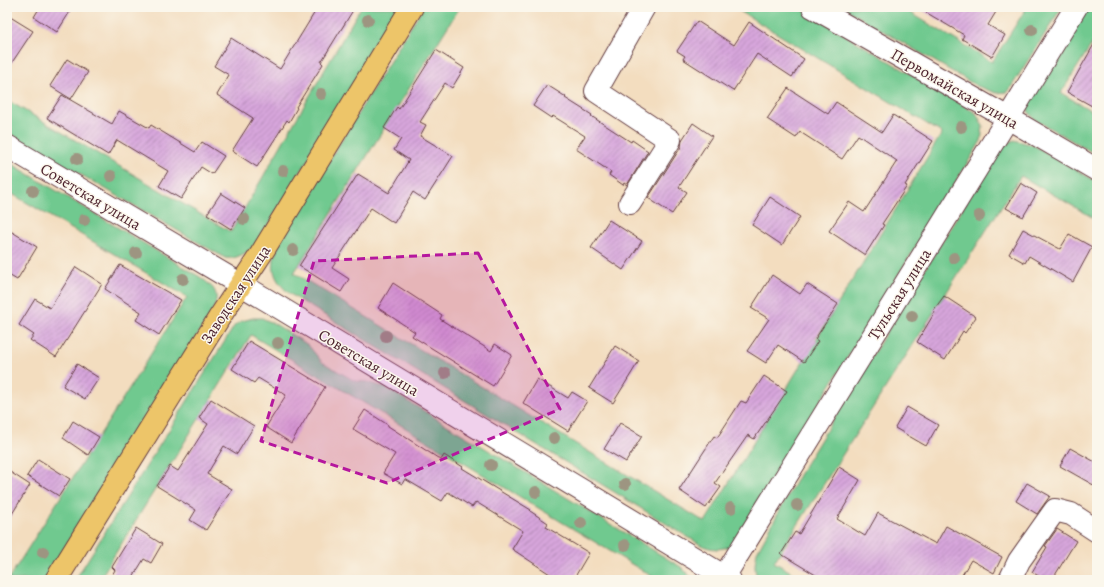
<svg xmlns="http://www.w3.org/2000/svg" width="1104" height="587" viewBox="0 0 1104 587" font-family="Alegreya,serif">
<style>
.grass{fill:#70c98f;stroke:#5d745d}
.building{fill:url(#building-hatch)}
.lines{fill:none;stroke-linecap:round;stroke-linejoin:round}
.minor-casing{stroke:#633c41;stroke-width:24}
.major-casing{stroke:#633c41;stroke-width:24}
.minor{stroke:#fff;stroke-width:22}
.major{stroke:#edc569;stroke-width:22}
.tree{fill:#9d9581}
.marked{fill:#b5179e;fill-opacity:0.2;stroke:#b5179e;stroke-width:3;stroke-dasharray:8 5;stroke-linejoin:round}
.labels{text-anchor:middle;stroke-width:3;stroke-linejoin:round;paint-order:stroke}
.street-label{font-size:16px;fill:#4a1f2b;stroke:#fbf7ec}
</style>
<defs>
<pattern id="building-hatch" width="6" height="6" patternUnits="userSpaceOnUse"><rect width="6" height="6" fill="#d7a6dc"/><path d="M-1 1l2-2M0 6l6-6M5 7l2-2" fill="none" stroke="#b087b3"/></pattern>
</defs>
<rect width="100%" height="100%" fill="#fbf7ec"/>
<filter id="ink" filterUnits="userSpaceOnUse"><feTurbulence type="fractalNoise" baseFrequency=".025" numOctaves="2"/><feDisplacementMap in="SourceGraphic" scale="8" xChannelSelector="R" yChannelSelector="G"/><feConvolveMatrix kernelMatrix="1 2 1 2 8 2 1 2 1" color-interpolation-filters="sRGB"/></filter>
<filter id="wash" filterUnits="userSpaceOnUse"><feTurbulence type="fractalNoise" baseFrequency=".012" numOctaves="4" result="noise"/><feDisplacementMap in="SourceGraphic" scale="16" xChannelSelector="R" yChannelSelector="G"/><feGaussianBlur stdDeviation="0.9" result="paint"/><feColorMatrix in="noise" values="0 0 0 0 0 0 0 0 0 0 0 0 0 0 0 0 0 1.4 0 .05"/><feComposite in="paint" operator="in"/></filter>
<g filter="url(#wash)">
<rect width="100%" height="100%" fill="#f3ddbf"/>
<!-- grass -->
<path class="grass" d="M361 7H400L256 246C246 252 237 260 225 258L7 132V100L231 232Z
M423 7H460L294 273 705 522 942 133 733 7H798L976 113 983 126 981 141 731 546C720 550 712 550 701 545L290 294C270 277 270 264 280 241Z
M842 7H901L992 62 1027 7H1062L1008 92 996 93 977 86Z
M1081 7H1097V36L1061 93 1097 114V155L1034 119 1028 111 1027 94Z
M1014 140 1033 145 1097 182V220L1021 176 774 562 804 580H759C753 571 755 562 757 552L799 475 1000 147Z
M7 161 200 277C215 288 221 293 212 312L45 580H8L187 297 7 191Z
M253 318H262L275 324 308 345 322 362 355 381 368 382 386 388 681 567 694 580H658L251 335 99 580H75L235 325 242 321Z"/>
<g id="blocks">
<!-- building -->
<path class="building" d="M40 7H73L57 32 34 17Z
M318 7H355L321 62 323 64 296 107 297 108 289 122 287 120 257 167 232 151 253 118 217 95 229 75 214 66 231 38 280 69Z
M917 7H999L988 25 1005 35 992 57 962 39 964 35Z
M7 15 33 31 7 70Z
M697 21 734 45 749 22 804 59 792 77 757 54 733 91 683 59 685 56 677 51Z
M1097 39V97L1092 106 1067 92Z
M436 50 464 68 452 88 445 83 420 122 426 125 420 136 453 156 425 200 413 192 394 223 371 208 332 268 349 279 341 292 299 266 358 174 389 193 409 160 394 150 401 139 384 128 397 107 399 109Z
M67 59 88 72 71 99 50 86Z
M547 85 566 97 565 98 592 115 591 116 631 142 632 140 648 151 627 185 624 183 623 185 609 175 611 172 576 149 585 136 553 116 551 118 533 106Z
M788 88 828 114 836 102 882 132 893 115 933 141 905 185 907 186 882 224 884 225 865 255 829 231 849 202 864 212 897 161 858 135 842 159 800 132 796 138 767 119Z
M62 95 112 124 119 111 149 128 151 125 195 152 202 142 224 156 212 174 201 167 181 199 159 186 168 171 117 140 108 155 47 118Z
M693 123 712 136 679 187 687 192 672 214 648 198 681 147 682 140Z
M1021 183 1037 193 1023 217 1006 208Z
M221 193 245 208 231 229 207 214Z
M770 197 800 217 782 245 752 225Z
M609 220 642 241 623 270 591 248Z
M7 229 37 247 17 280 7 274Z
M1023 229 1060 249 1069 234 1092 247 1073 282 1029 256 1025 263 1009 254Z
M120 265 181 300 159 335 136 320 141 312 105 289Z
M76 267 102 284 56 357 30 340 34 335 19 325 35 299 50 308Z
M772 275 800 294 807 284 838 304 815 339 818 341 804 362 778 345 766 363 747 351 769 319 751 308Z
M393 283 442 315 440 319 491 351 495 344 512 355 493 386 412 336 415 332 378 308Z
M944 296 976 317 965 333 963 331 945 360 917 342 935 312 933 311Z
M249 341 325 387 291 443 266 427 286 395 258 378 254 383 232 369Z
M615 346 639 361 613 403 589 388Z
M77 364 99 378 85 399 63 386Z
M764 376 787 391 754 439 748 435 715 483 721 487 706 508 679 490 714 436 717 438 741 401 746 403Z
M537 379 568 398 572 392 587 401 568 431 523 403Z
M211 399 254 426 237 454 224 446 207 474 232 489 206 530 190 520 196 510 157 486 170 466 178 471 208 424 199 418Z
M907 407 938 425 926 446 895 428Z
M365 410 388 425V426L441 460 444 455 463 467 462 468 531 510 530 511 548 523 546 527 589 553 573 580H559L512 549 523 531 476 502 472 507 448 492 442 501 405 479 402 484 383 473 395 454 353 429Z
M73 421 99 437 88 455 63 438Z
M620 423 642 436 626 462 604 449Z
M1070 448 1097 463V487L1060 466Z
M38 459 70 479 59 496 27 476Z
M839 467 860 480 837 519 865 536 878 513 936 544 946 526 1002 557 994 573 971 560 959 580H824L781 554 795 532 799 534Z
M7 470 30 485 7 522Z
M1027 483 1050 496 1037 514 1016 501Z
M136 528 162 544 151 563 144 559 131 580H109L115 570 112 567Z
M1057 529 1076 541 1052 580H1045L1032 572 1047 547 1045 546Z"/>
</g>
</g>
<g filter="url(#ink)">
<use href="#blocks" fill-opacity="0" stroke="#633c41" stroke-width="1"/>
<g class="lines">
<!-- minor casing -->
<g class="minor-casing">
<path id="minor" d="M813 7 1008 118 1097 170
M7 146 277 306 730 580
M630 203 670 140 596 91 644 7
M722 580 1008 118 1076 7
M1010 580 1019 561 1055 510 1071 514 1097 531"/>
</g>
<!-- major casing -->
<g class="major-casing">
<path id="major" d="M56 580 219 318 261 254 412 7"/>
</g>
<!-- minor -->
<use href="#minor" class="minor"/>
<!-- major -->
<use href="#major" class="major"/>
</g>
<!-- trees -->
<g class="tree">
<circle cx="368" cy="20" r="6"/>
<circle cx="1032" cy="30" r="6"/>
<circle cx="321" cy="94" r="6"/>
<circle cx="961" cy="127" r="6"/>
<circle cx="77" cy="159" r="6"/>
<circle cx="283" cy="171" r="6"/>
<circle cx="111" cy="176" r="6"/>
<circle cx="33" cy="191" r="6"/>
<circle cx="979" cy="216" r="6"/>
<circle cx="244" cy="219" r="6"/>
<circle cx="84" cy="220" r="6"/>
<circle cx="293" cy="250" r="6"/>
<circle cx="136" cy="253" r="6"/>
<circle cx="954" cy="258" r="6"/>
<circle cx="183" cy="279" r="6"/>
<circle cx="912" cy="316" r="6"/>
<circle cx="386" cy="336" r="6"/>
<circle cx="278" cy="343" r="6"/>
<circle cx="445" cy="373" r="6"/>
<circle cx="554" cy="438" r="6"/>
<circle cx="491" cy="465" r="6"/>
<circle cx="625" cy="484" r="6"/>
<circle cx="536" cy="492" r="6"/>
<circle cx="797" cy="505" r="6"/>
<circle cx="731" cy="508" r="6"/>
<circle cx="581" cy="523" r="6"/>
<circle cx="625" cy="545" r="6"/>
<circle cx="43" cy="552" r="6"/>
</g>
</g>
<!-- marked area -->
<path class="marked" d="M478 253 560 409 387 483 261 441 314 261Z"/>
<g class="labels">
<!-- street labels -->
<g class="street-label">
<text transform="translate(955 88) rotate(30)" y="6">Первомайская улица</text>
<text transform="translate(91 196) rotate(31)" y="6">Советская улица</text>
<text transform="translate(235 294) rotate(-57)" y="6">Заводская улица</text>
<text transform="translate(899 294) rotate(-58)" y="6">Тульская улица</text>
<text transform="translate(369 362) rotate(31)" y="6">Советская улица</text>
</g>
</g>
<!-- margin -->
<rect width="1104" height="587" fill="none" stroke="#fbf7ec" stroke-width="24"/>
</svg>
